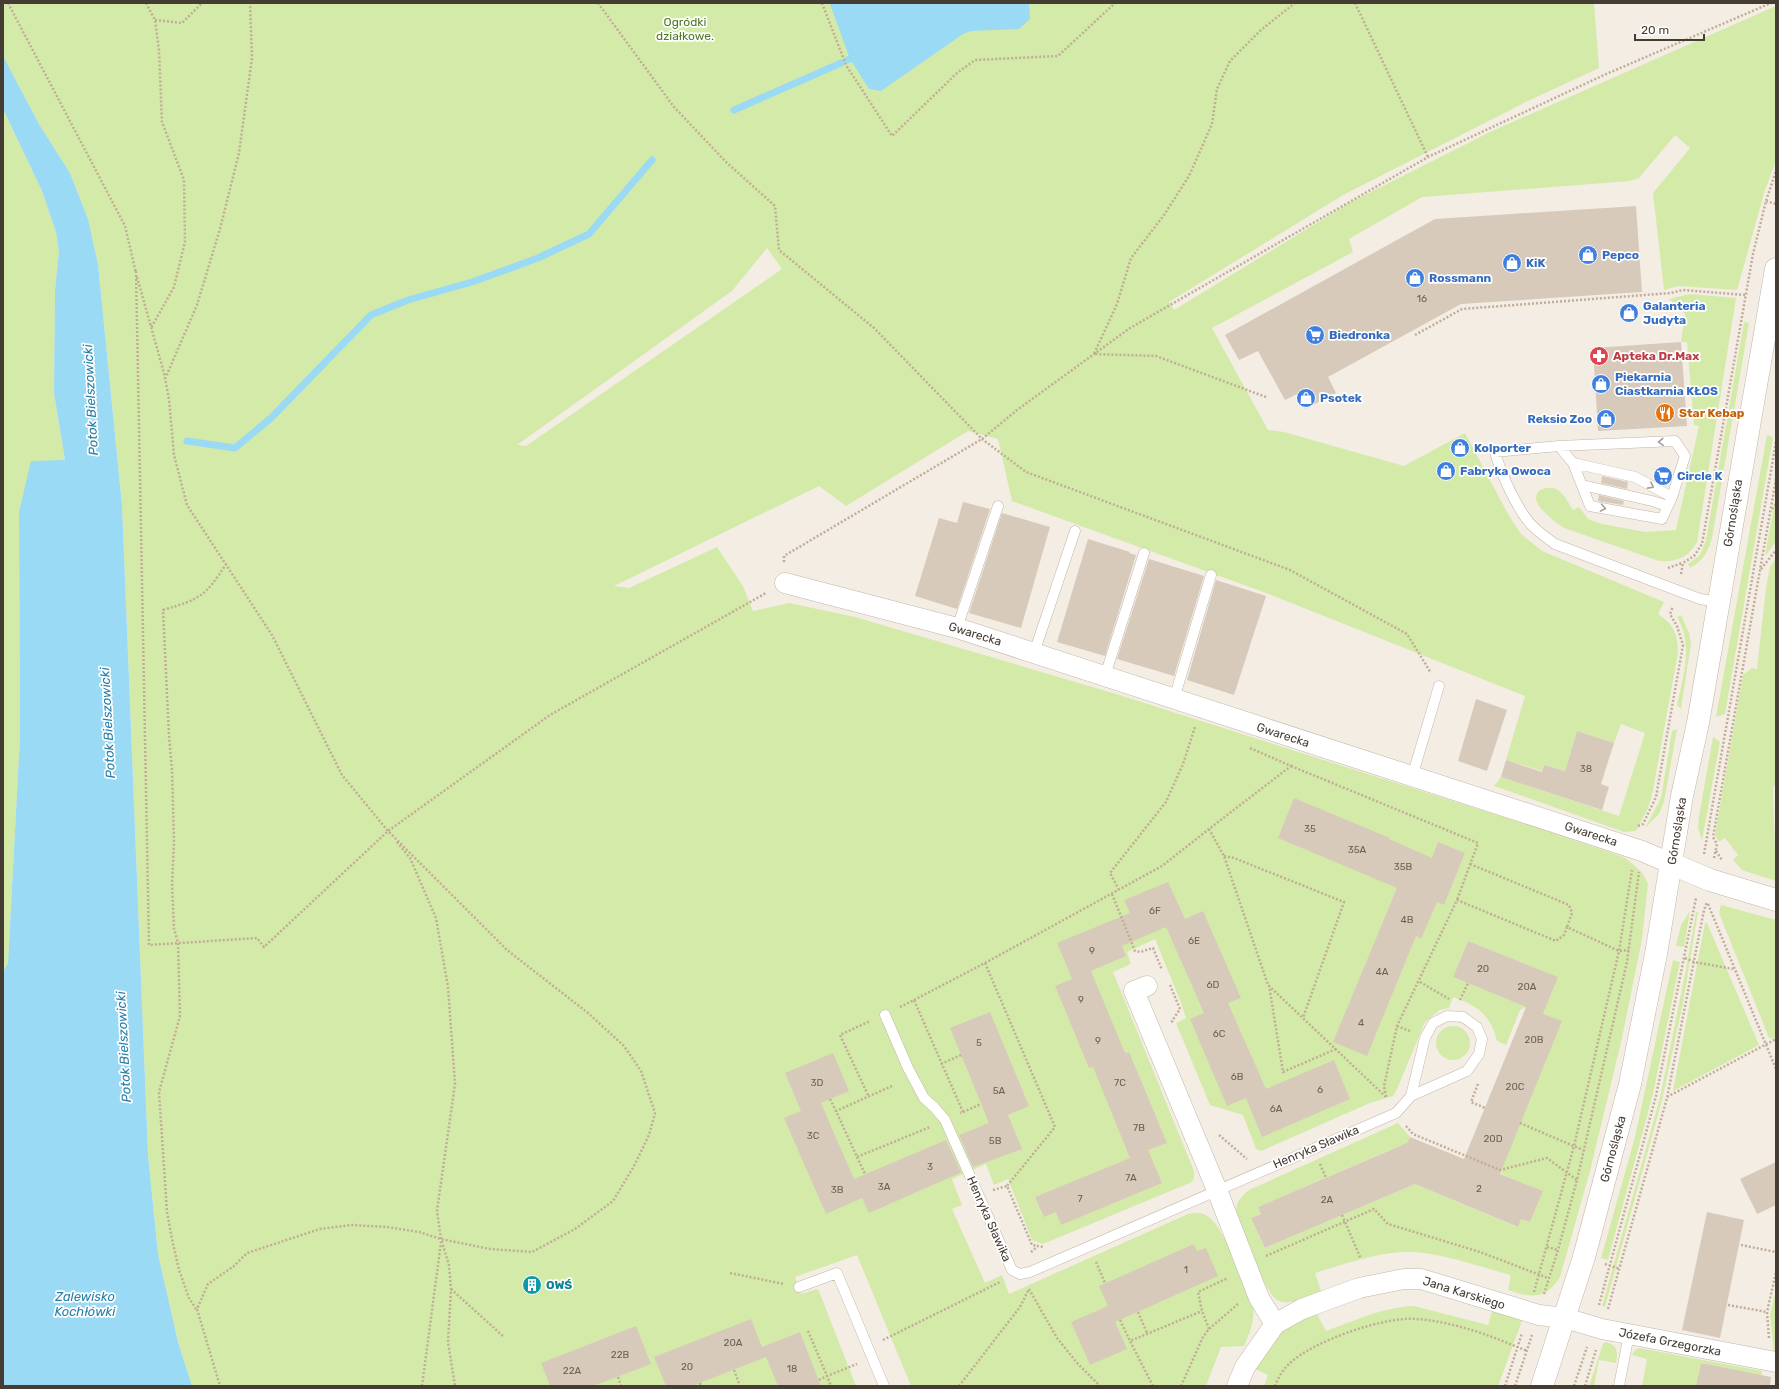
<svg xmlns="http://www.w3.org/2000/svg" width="1779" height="1389" viewBox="0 0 1779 1389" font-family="Rubik,sans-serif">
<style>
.green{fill:#d4eaa9;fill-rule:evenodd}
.water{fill:#9bdaf4}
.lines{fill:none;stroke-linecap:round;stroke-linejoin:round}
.stream{stroke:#9bdaf4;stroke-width:7}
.building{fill:#d8cabb}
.service-casing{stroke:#c2b6a9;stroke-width:11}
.minor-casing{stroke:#c2b6a9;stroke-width:21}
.tertiary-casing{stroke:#c2b6a9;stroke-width:23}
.path{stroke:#c1ad96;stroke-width:2.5;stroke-dasharray:2 2;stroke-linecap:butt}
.service{stroke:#fff;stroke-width:10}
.minor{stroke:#fff;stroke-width:20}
.tertiary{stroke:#fff;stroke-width:22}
.oneway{stroke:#a29e99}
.labels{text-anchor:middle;stroke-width:3.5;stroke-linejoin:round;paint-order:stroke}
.number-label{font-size:10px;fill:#6a6055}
.park-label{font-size:12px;fill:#4e7a24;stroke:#fff}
.shop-label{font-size:12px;font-weight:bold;fill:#366cbe;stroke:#fff;text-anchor:start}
.health-label{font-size:12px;font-weight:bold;fill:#be3a42;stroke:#fff;text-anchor:start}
.food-label{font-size:12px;font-weight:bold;fill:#c56008;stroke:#fff;text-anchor:start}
.street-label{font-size:12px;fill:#453c33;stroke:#fff}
.culture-label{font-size:12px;font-weight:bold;fill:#0d838f;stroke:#fff;text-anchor:start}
.water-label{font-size:13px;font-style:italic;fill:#257fa6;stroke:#fff}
</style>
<rect width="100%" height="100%" fill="#f3ede4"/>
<!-- green -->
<path class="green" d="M3 3H1594L1599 68 1528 101 1343 195 1169 302 1174 310 1351 202 1492 131 1776 6V161L1765 190 1737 290 1678 286 1664 290 1653 193 1690 148 1675 135 1639 178 1630 181 1422 197 1349 239 1353 252 1212 328 1268 430 1284 432 1404 466 1465 433 1508 514 1521 534 1542 551 1664 602 1658 614C1674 625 1678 634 1678 653L1652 795 1648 808 1636 831 1624 832 1494 786 1501 777 1619 816 1645 733 1621 724 1614 743 1577 731 1565 771 1544 765 1542 771 1506 760 1525 696 1269 594 1012 501 998 439 968 431 846 506 819 486 614 586 629 588 717 547 743 586 753 611 789 603 855 617 1116 694 1519 822 1624 857C1634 865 1644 871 1648 884L1642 939 1622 1038 1590 1171 1560 1277C1546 1300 1531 1298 1508 1290L1511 1275C1479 1267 1434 1250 1401 1252 1374 1254 1341 1265 1315 1273L1321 1291C1308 1296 1290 1307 1277 1300 1264 1293 1243 1228 1236 1213 1236 1201 1241 1197 1249 1190L1398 1123 1410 1137 1406 1145 1390 1150 1258 1207 1261 1214 1251 1218 1265 1248 1415 1184 1517 1227 1521 1219 1530 1222 1542 1191 1501 1174 1543 1014 1557 977 1468 941 1453 977 1526 1007 1520 1010 1506 1045 1497 1041C1490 1014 1478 1006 1453 997L1449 1008 1440 1010 1425 1022 1397 1089 1393 1096 1370 1103 1261 1151 1256 1149 1243 1115 1210 1105 1176 1023 1186 1018 1180 1000 1155 939 1127 952 1131 964 1113 972 1194 1171V1177L1192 1182 1043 1244 1032 1240 1008 1179 994 1185 986 1164 952 1179 962 1205 952 1209 985 1283 1002 1275 1009 1294 1188 1214C1195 1213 1201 1212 1207 1216 1223 1224 1244 1283 1252 1301 1256 1318 1251 1330 1244 1346L1221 1347 1206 1386H911L857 1255 795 1277 801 1294 817 1289 819 1291 856 1386H192L178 1342 158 1254 148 1155 122 505 98 264 88 219 70 173 39 124 3 56ZM767 248 782 269 526 446 517 445 732 291Z
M3 109 42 191 56 232 59 252 55 290 54 393 65 460 19 512 20 737 8 963 3 972Z
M1690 294 1736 298 1697 542C1689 558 1675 562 1659 561L1564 528C1557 523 1537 509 1536 499 1535 488 1550 485 1558 490 1564 494 1569 504 1573 510L1579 507 1588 519 1602 524 1645 532 1676 530 1699 426 1694 425 1687 342H1681L1685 314 1669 299Z
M1744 322 1749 323 1712 538C1708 552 1703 561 1690 568L1688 564 1700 555 1706 540Z
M1767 435 1773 437 1725 714 1716 717Z
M1776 495V542L1765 556Z
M1776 558V782L1773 788 1776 881 1742 870 1733 860 1738 855 1725 838 1719 842 1715 835 1743 675 1752 668 1757 669 1766 588 1770 567Z
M1681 615 1689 633 1691 643 1681 709 1677 705C1683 676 1694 645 1677 617Z
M1677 729 1664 802 1659 814 1645 828 1661 798 1672 731Z
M1713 737 1720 742 1702 841 1698 827 1699 816Z
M1721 905 1776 920V1037L1772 1039 1769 1038 1719 913Z
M1690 911 1684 947 1676 946 1681 925Z
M1696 912H1698L1683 1003 1662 1100 1605 1307 1602 1306 1660 1098 1687 964Z
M1705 923H1707L1759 1045 1673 1091Z
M1673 960 1680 962 1653 1094 1608 1260 1601 1258 1635 1137Z
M1436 1043a17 17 0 1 1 34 0a17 17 0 1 1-34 0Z
M1776 1290V1352H1774L1770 1315Z
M1414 1306 1488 1325 1493 1308 1523 1318 1498 1386H1264L1268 1375 1253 1368C1257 1361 1261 1352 1266 1346 1278 1332 1299 1320 1317 1314L1326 1331C1354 1321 1383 1307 1414 1306Z
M1605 1342C1618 1345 1618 1351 1616 1363L1599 1360 1594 1386H1589L1603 1344Z
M1639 1348 1762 1371 1760 1386 1739 1371 1701 1363 1696 1386H1642L1647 1359 1632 1355 1635 1350Z"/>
<!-- water -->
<path class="water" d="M831 3H1029L1030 19 1019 29 971 31 963 34 881 91 869 89 850 59 830 4Z
M3 56 39 124 70 173 88 219 98 264 122 505 148 1155 158 1254 178 1342 192 1386H3V972L8 963 20 737 19 512 31 461 65 460 54 393 55 290 59 252 56 232 42 191 3 109Z"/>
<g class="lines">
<!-- stream -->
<path class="stream" d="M847 60 850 59
M734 110 841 63
M187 441 235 448 271 418 371 315 408 300 472 282 538 258 589 234 652 160"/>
</g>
<!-- building -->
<path class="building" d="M1636 206 1642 292 1461 304 1328 377 1336 393 1305 409 1297 394 1285 400 1258 351 1239 360 1225 335 1435 219Z
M1681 342 1687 426 1598 431 1593 348Z
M1602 476 1628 482 1627 489 1601 483Z
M1599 495 1624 501 1623 505 1598 501Z
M963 502 990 509 957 609 915 596 939 518 957 523Z
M1002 513 1050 527 1021 628 969 613Z
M1088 539 1130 552 1129 553 1136 555 1105 656 1057 642Z
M1149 559 1204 576 1174 676 1117 659Z
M1216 580 1266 596 1234 695 1187 680Z
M1476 699 1507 710 1487 771 1458 761Z
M1577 731 1614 743 1601 784 1609 787 1602 810 1501 777 1506 760 1542 772 1544 765 1565 771Z
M1294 798 1390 838 1389 839 1432 858 1438 842 1465 853 1444 905 1437 902 1421 939 1416 936 1367 1056 1333 1042 1397 888 1278 838Z
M1168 882 1185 919 1203 911 1241 998 1228 1003 1266 1089 1334 1060 1350 1099 1262 1137 1246 1098 1227 1106 1190 1019 1204 1013 1166 927 1122 946 1126 956 1091 971 1125 1053 1129 1052 1167 1143 1148 1150 1162 1183 1061 1225 1056 1212 1044 1217 1035 1197 1130 1158 1093 1067 1089 1068 1055 986 1072 979 1057 943 1130 913 1124 900Z
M1468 941 1558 977 1543 1014 1562 1021 1500 1174 1543 1191 1530 1222 1521 1219 1518 1227 1415 1184 1265 1248 1251 1218 1261 1214 1258 1207 1407 1143 1410 1137 1464 1159 1526 1007 1453 977Z
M990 1012 1029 1106 1008 1115 1022 1149 973 1167 959 1135 989 1123 950 1028Z
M833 1053 849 1091 821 1103 854 1179 946 1140 961 1172 960 1173 869 1213 862 1198 826 1214 784 1118 801 1111 785 1073Z
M1776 1162V1205L1757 1214 1740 1179Z
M1707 1212 1744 1220 1720 1338 1682 1330Z
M1194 1244 1197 1251 1206 1248 1218 1276 1115 1322 1127 1349 1090 1365 1071 1322 1108 1306 1099 1286Z
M751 1319 762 1347 800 1332 821 1386H778L766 1357 692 1386H666L654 1357Z
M636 1326 651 1364 593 1386H550L541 1363Z
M1701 1363 1771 1377 1770 1386H1696Z"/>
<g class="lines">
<!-- service casing -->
<g class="service-casing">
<path id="service" d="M1559 446 1573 463 1590 506 1662 519 1672 497 1685 456 1675 441 1559 446 1495 452C1500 471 1512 497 1523 514 1531 527 1543 535 1555 544L1700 599 1719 602
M1573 463 1635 477 1672 497
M1582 485 1652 501 1668 506
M957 628 998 506
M1034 653 1075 531
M1105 676 1144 553
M1174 699 1211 575
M1412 777 1439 686
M885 1015 908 1068 924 1098 934 1107 945 1120 1012 1270 1020 1274 1030 1272 1396 1113 1411 1096 1425 1038 1433 1023 1447 1016 1463 1017 1477 1027 1482 1039 1479 1054 1467 1071 1411 1096
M799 1287 837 1273 884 1386
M1619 1386 1629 1334"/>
</g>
<!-- minor casing -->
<g class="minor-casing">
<path id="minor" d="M785 583 957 628 1642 851 1672 864
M1147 986 1134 991 1217 1190 1259 1298 1275 1324
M1237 1386 1245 1367 1275 1324 1302 1309 1359 1288 1404 1279H1421L1539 1315 1565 1318 1602 1329 1776 1362"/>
</g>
<!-- tertiary casing -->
<g class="tertiary-casing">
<path id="tertiary" d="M1672 864 1710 880 1776 900
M1542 1386 1584 1257 1630 1084 1656 954 1682 796 1698 723 1776 269"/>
</g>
<!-- path -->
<path class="path" d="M8 3 125 226 136 273
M146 3 155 20 159 50 162 122 184 180 185 242 174 287 151 328
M598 3 674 107 726 162 775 206 779 250 874 328 982 439 1026 472 1290 570 1407 634 1431 673
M822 3 846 65 892 136 957 73 975 60 1058 56 1115 3
M1355 3 1428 157
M155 20 182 23 202 3
M1766 201 1776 204
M136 271 149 945 257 938 264 947 388 831 550 715 766 593
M137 277 164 373 169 399 174 455 187 505 272 635 342 775 388 831 507 950 588 1013 624 1046 641 1071 655 1113 649 1135 634 1166 613 1201 575 1229 532 1252 490 1249 441 1239 419 1232 387 1227 352 1225 320 1229 247 1253 234 1266 208 1284 197 1309 220 1386
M1415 335 1462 309 1671 293 1683 290 1745 295
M165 379 197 305 220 229 239 153 252 58 250 3
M1266 397 1156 356 1094 354 1117 304 1131 258 1164 215 1189 176 1212 124 1217 89 1230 61 1261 30 1295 3
M1772 509 1776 504
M784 562V556L982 439 1017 410 1130 328 1428 157 1604 75 1771 3
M1668 568 1682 563
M1761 569 1776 550
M1681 574 1683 563 1694 556 1702 544 1753 254 1766 201 1776 171
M1250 748 1291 766 1209 829 1224 856 1268 985 1386 1097 1385 1098
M1291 766 1478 843 1457 900
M1638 826 1643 824 1656 797 1683 645 1677 626 1670 614 1673 606
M397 842 410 858 436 918 448 987 455 1084 437 1211 441 1239 449 1265 451 1289 448 1342 455 1386
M1716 851 1722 860
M1704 854 1776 442
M1224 856 1234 858 1344 902 1303 1018
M1714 858 1717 844 1713 837 1776 479
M1470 864 1569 905 1572 913 1567 927
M1119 890 1110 873 1166 802 1183 764 1195 727
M1112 894 1135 951 1140 952 1153 948 1162 970
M1708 904 1776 1069
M1685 958 1694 962 1733 969
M985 963 1055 1127 1007 1186
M1420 982 1449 999
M1170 985 1180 1009 1172 1021 1173 1023
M1269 985 1283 1072 1336 1049
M914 1000 985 963 1162 866 1209 829
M1460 1000 1468 983
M900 1007 914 1000 963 1112 960 1113
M1397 1026 1410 1031
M941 1064 961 1055
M1478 1084 1471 1102 1485 1108
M892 1086 836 1111 857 1157 930 1127
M868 1095 840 1035 870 1021
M1386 1097 1384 1086 1397 1026 1457 900 1556 941 1564 935 1567 927 1619 951 1629 950
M1667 1097 1776 1039
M830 1099 836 1111
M963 1112 981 1104
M1520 1123 1583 1150
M1406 1126 1413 1134 1500 1170 1547 1158 1577 1180
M1219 1135 1247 1159
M857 1157 865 1174
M1320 1164 1326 1178
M993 1190 1007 1186 1032 1245 1038 1246
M1342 1215 1361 1259
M1741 1245 1776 1252
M1547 1247 1558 1250
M1031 1252 1038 1246 1044 1247
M1266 1256 1374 1209 1388 1224 1480 1252 1548 1278
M1096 1262 1105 1283
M1605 1264 1620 1269
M730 1273 784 1284
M451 1289 504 1337
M1029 1289 1057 1338 1078 1364 1100 1386
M1534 1292 1574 1146 1619 951 1632 870
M1544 1294 1558 1250 1577 1180 1627 962 1639 872
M1599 1305 1656 1096 1696 898
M1728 1305 1767 1312
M196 1309 189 1298 179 1270 172 1239 167 1212 159 1092 180 1016 178 943 174 929 172 885 174 842 172 770 169 736 163 610C200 599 205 597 226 564
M1608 1309 1667 1098 1704 910 1707 902
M1138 1312 1147 1333
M1120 1320 1130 1341
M1209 1329 1202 1311 1198 1292 1228 1278
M808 1331 827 1376 857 1364
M1769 1338 1767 1312 1776 1272
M883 1340 1000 1282
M734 1370 740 1386
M618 1377 621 1386
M819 1380 827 1376 831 1386
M700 1383 701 1386
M422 1386 441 1242
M959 1386 1020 1307 1029 1289
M1153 1386 1130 1341 1202 1311
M1181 1386 1203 1337 1209 1329 1238 1304
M1275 1386C1278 1378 1283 1369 1290 1363 1314 1341 1384 1316 1417 1319 1455 1322 1492 1336 1527 1351
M1505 1386 1522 1333
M1515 1386 1532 1335
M1574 1386 1587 1347
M1585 1386 1596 1350"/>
<!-- service -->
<use href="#service" class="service"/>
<!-- minor -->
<use href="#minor" class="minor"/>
<!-- tertiary -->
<use href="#tertiary" class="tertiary"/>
</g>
<!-- one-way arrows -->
<defs><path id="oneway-chevron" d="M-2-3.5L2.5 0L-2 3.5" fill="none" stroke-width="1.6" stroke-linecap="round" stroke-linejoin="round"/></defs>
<g class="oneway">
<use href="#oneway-chevron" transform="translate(1661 442) rotate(177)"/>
<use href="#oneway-chevron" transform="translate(1651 486) rotate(28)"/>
<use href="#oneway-chevron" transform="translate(1603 508) rotate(10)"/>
</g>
<!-- icons -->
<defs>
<g id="shop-disc" transform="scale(1)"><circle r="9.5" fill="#3f7fe0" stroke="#fff"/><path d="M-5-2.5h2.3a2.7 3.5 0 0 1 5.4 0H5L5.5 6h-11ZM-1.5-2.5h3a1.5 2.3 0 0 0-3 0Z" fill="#fff"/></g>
<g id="supermarket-disc" transform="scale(1)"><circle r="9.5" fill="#3f7fe0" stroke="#fff"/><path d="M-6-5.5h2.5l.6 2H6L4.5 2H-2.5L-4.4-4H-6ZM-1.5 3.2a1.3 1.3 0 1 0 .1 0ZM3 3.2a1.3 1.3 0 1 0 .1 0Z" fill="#fff"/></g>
<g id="pharmacy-disc" transform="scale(1)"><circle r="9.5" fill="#e0444e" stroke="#fff"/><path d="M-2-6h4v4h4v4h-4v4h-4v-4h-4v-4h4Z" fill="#fff"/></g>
<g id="restaurant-disc" transform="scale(1)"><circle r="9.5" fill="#e8710a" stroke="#fff"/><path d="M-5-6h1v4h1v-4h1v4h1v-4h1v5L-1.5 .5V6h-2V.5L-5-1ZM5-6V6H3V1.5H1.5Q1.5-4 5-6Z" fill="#fff"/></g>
<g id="building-disc" transform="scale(1)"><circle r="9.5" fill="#0f9aa8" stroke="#fff"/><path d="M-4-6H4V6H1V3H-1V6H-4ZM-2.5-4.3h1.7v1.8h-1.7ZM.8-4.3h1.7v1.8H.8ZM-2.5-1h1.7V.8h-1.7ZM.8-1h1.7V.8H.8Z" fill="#fff"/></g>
</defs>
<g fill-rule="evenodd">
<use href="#shop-disc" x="1588" y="255"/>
<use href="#shop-disc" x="1512" y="263"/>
<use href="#shop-disc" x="1415" y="278"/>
<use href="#shop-disc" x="1629" y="313"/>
<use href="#supermarket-disc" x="1315" y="335"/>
<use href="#pharmacy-disc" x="1599" y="356"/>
<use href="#shop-disc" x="1601" y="384"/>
<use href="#shop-disc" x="1306" y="398"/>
<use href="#restaurant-disc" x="1665" y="413"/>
<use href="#shop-disc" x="1606" y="419"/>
<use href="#shop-disc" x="1460" y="448"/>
<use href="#shop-disc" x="1446" y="471"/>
<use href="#supermarket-disc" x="1663" y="476"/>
<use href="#building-disc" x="532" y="1285"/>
</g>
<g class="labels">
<!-- number labels -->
<g class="number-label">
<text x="1422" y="302">16</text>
<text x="1586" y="772">38</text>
<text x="1310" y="832">35</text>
<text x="1357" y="853">35A</text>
<text x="1403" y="870">35B</text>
<text x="1155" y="914">6F</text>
<text x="1407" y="923">4B</text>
<text x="1194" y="944">6E</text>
<text x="1092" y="954">9</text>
<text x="1483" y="972">20</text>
<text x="1382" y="975">4A</text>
<text x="1213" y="988">6D</text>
<text x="1527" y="990">20A</text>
<text x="1081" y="1003">9</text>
<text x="1361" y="1026">4</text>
<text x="1219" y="1037">6C</text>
<text x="1534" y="1043">20B</text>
<text x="1098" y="1044">9</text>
<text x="979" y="1046">5</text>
<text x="1237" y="1080">6B</text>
<text x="817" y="1086">3D</text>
<text x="1120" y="1086">7C</text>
<text x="1515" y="1090">20C</text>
<text x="1320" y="1093">6</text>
<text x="999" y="1094">5A</text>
<text x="1276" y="1112">6A</text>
<text x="1139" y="1131">7B</text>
<text x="813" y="1139">3C</text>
<text x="1493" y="1142">20D</text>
<text x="995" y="1144">5B</text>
<text x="930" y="1170">3</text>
<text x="1131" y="1181">7A</text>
<text x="884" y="1190">3A</text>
<text x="1479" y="1192">2</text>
<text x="837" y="1193">3B</text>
<text x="1080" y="1202">7</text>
<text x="1327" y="1203">2A</text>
<text x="1186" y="1273">1</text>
<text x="733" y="1346">20A</text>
<text x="620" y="1358">22B</text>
<text x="687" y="1370">20</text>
<text x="792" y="1372">18</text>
<text x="572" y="1374">22A</text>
</g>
<!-- park labels -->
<g class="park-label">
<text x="685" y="26">Ogródki<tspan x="685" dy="14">działkowe.</tspan></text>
</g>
<!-- shop labels -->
<g class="shop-label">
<text x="1602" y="259">Pepco</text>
<text x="1526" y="267">KiK</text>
<text x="1429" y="282">Rossmann</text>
<text x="1643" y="310">Galanteria<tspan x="1643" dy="14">Judyta</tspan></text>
<text x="1329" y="339">Biedronka</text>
<text x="1615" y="381">Piekarnia<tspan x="1615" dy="14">Ciastkarnia KŁOS</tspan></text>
<text x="1320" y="402">Psotek</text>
<text x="1592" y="423" text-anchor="end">Reksio Zoo</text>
<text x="1474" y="452">Kolporter</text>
<text x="1460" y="475">Fabryka Owoca</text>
<text x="1677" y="480">Circle K</text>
</g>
<!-- health labels -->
<g class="health-label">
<text x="1613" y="360">Apteka Dr.Max</text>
</g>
<!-- food labels -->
<g class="food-label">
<text x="1679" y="417">Star Kebap</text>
</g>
<!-- street labels -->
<g class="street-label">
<text transform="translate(1733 513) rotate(-81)" y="4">Górnośląska</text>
<text transform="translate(975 634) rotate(17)" y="4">Gwarecka</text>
<text transform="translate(1283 735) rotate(18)" y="4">Gwarecka</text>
<text transform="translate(1677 831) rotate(-81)" y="4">Górnośląska</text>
<text transform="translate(1591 834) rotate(18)" y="4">Gwarecka</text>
<text transform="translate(1316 1147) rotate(-23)" y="4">Henryka Sławika</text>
<text transform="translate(1613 1149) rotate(-75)" y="4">Górnośląska</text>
<text transform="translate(989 1219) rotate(66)" y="4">Henryka Sławika</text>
<text transform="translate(1464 1293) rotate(17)" y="4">Jana Karskiego</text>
<text transform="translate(1670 1342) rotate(11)" y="4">Józefa Grzegorzka</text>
</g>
<!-- culture labels -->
<g class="culture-label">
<text x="546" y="1289">OWŚ</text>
</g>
<!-- water labels -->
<g class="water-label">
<text transform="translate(90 400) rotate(-93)" y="5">Potok Bielszowicki</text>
<text transform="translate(107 723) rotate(-93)" y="5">Potok Bielszowicki</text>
<text transform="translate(123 1047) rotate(-93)" y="5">Potok Bielszowicki</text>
<text x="85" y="1301">Zalewisko<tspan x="85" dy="15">Kochłówki</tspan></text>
</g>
</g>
<!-- border -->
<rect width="1779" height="1389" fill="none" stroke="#453c33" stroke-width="8"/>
<!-- scale -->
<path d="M1635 34v6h69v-6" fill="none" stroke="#453c33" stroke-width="2"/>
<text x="1641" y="34" font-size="12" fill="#453c33" stroke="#ffffff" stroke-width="3" paint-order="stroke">20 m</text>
</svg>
